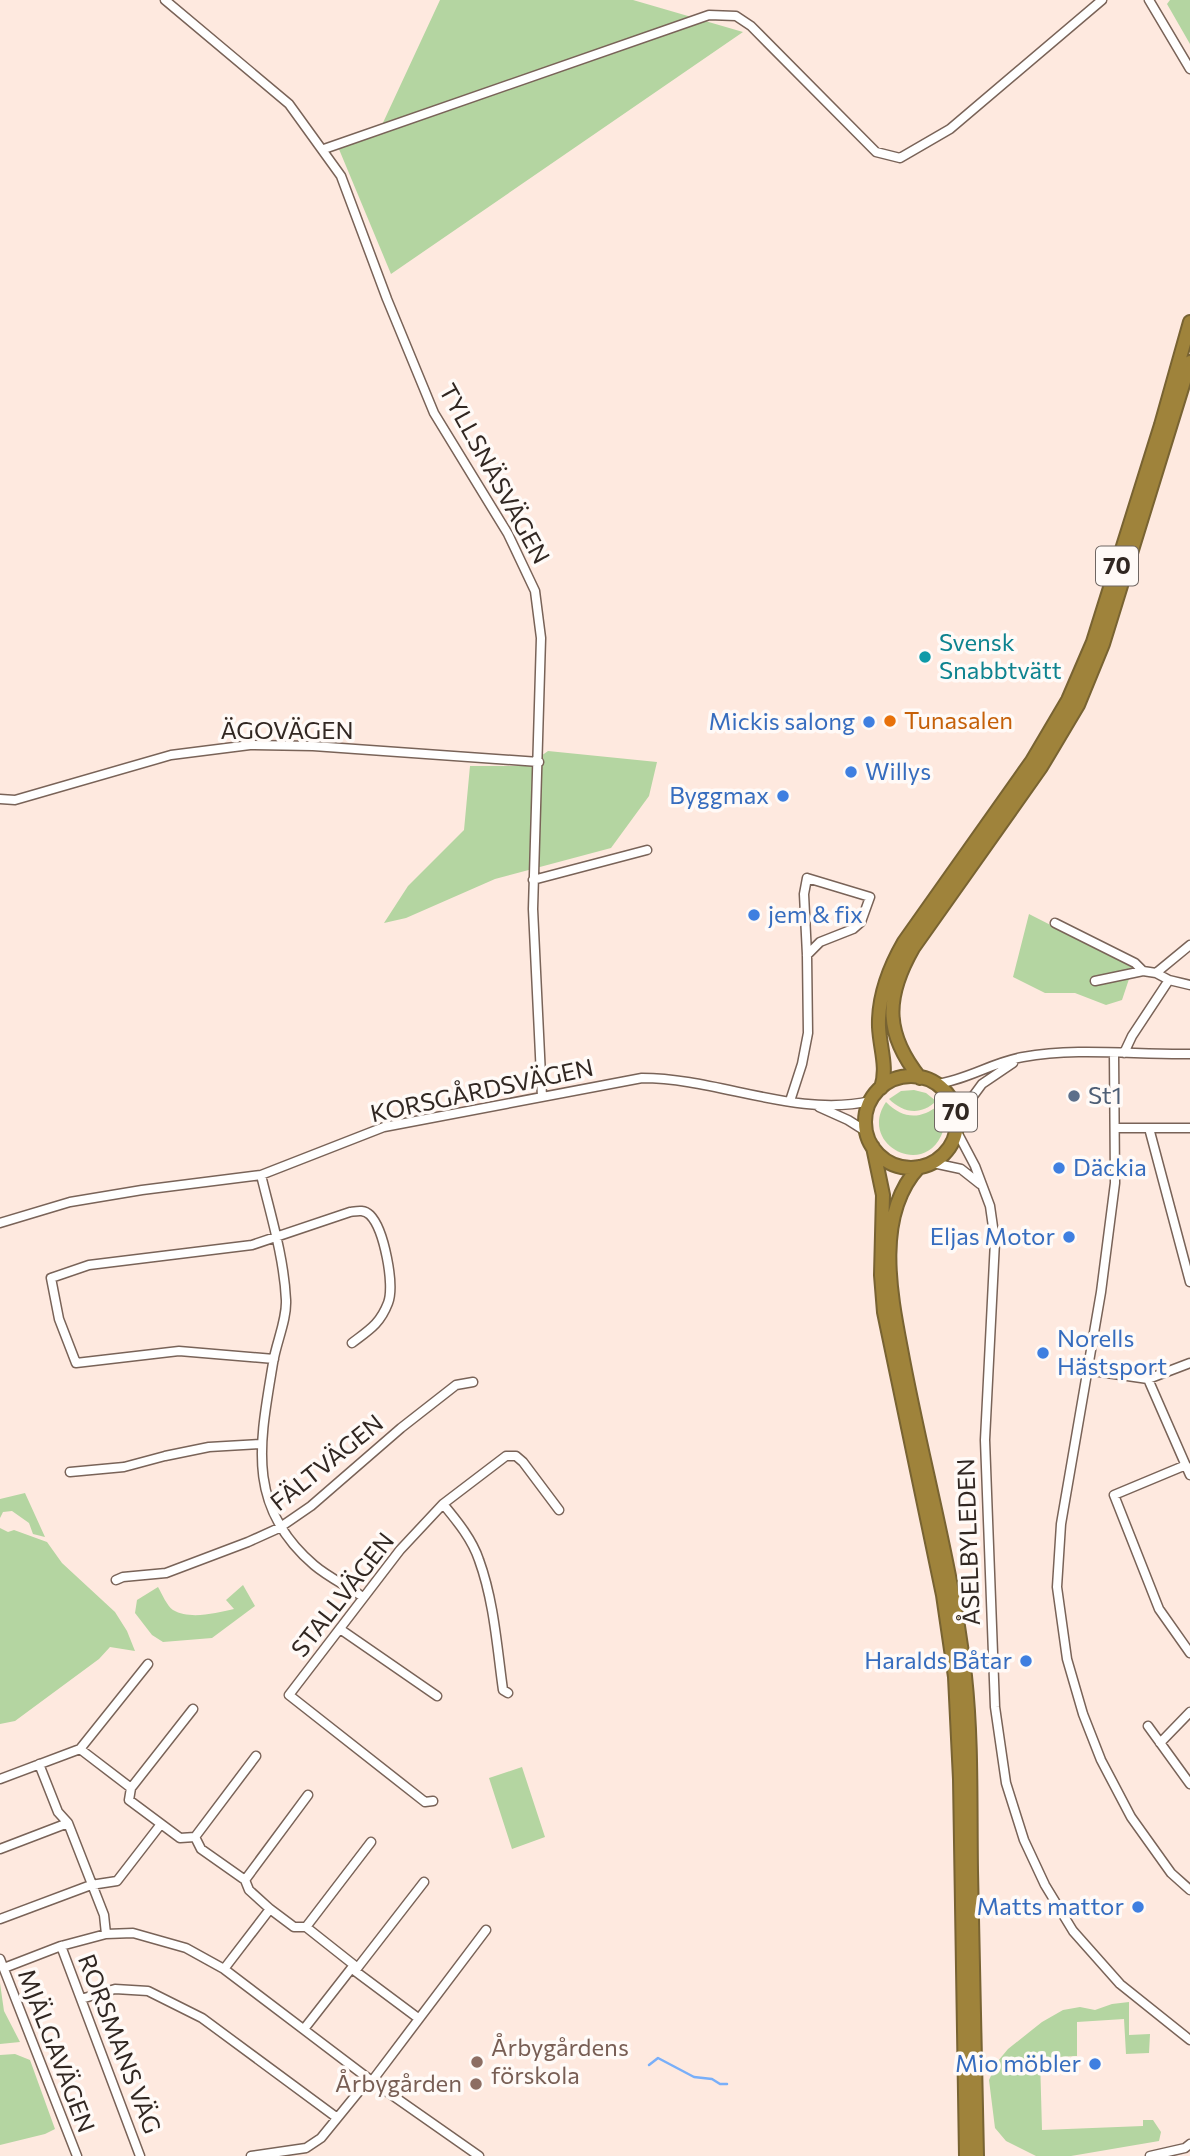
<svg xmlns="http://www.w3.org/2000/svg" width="1190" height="2156" viewBox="0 0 1190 2156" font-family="Commissioner,sans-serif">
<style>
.green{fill:#b4d5a1}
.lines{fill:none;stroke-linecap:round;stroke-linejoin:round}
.stream{stroke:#79aff9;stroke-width:2.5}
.minor-casing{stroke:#796358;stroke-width:11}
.highway-casing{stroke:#786332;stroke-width:16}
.minor{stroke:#fff;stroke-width:8}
.highway{stroke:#9f833b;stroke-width:12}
.culture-dot{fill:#0f9aa8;stroke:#fffaf7;stroke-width:2.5}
.food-dot{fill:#e8710a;stroke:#fffaf7;stroke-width:2.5}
.shop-dot{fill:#3f7fe0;stroke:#fffaf7;stroke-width:2.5}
.service-dot{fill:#5c6f8a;stroke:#fffaf7;stroke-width:2.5}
.education-dot{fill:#8d6e63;stroke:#fffaf7;stroke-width:2.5}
.labels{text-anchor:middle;stroke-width:7;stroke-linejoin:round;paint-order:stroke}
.shield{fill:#fffaf7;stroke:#6f6662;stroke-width:2}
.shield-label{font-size:23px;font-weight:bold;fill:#312722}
.street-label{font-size:24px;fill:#312722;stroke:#fffaf7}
.culture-label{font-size:24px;fill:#0d838f;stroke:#fffaf7;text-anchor:start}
.food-label{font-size:24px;fill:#c56008;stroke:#fffaf7;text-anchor:start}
.shop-label{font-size:24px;fill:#366cbe;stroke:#fffaf7;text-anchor:end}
.service-label{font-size:24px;fill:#4e5e75;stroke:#fffaf7;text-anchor:start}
.education-label{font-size:24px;fill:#785e54;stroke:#fffaf7;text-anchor:start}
</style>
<rect width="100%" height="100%" fill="#fee9df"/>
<!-- green -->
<path class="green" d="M440 0H633L743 32 391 274 336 142 381 127Z
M1170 0H1190V44L1167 4Z
M548 751 657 762 649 796 611 848 495 879 406 918 384 923 408 886 464 830 470 766H527Z
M1029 914 1133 967 1122 1000 1106 1005 1075 993H1045L1013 977Z
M914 1090 926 1093 936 1101C921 1116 903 1113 889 1099L901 1091Z
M886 1102C903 1119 920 1120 939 1105 944 1115 946 1126 941 1136 921 1178 858 1143 886 1102Z
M25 1493 45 1537 33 1534 29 1523 12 1511 3 1512 0 1518V1499Z
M0 1528 8 1532 14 1530 47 1542 62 1563 115 1612 127 1631 135 1651 110 1647 99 1659 15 1721 0 1724Z
M243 1585 255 1606 212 1638 163 1642 152 1635 135 1613 137 1600 158 1587C162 1594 167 1606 173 1610 190 1620 216 1613 234 1609L226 1600Z
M522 1767 545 1837 512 1849 489 1778Z
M0 1983 4 2011 20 2042 0 2044Z
M1129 2002V2035L1150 2034 1149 2053 1126 2054 1124 2019 1077 2022V2056L1040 2058 1042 2130 1143 2126V2120H1153L1161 2132 1159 2141 1071 2156H1036L1006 2141 995 2128 989 2080 998 2061 1008 2049 1042 2022 1063 2010 1080 2007 1095 2010 1112 2004Z
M15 2054 30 2060 55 2129 45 2134 0 2145V2055Z"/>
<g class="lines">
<!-- stream -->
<path class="stream" d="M649 2065 658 2058 694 2077 712 2079 720 2084H727"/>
<!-- minor casing -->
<g class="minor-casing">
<path id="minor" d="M165 0 289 104 341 176 387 299 434 413 508 534 535 591 541 638 533 909 542 1097
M1149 0 1190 69
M324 149 709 15 736 16 751 26 876 152 900 158 950 129 1102 0
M0 799 15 800 171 755 250 745 313 746 539 762
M533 880 647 850
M1055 923 1135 963 1143 971
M1156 973 1190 945
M1095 981 1143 971 1156 973 1169 980 1190 985
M1114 1053 1115 1183 1101 1292 1061 1524 1057 1587 1067 1659 1083 1714 1101 1760 1131 1817 1171 1873 1190 1890
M1124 1053 1132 1036 1169 980
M936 1084C967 1080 993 1062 1023 1057 1078 1047 1135 1055 1190 1054
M790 1101 802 1064 808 1033 807 955 804 894 807 878 870 897 861 922 853 929 820 942 807 955
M819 1107 848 1120 867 1132
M957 1118 982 1084 1013 1063
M1116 1128H1190
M1149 1128 1190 1282
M956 1130 975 1166 990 1206 995 1241 985 1440 995 1707 1006 1783 1024 1840 1045 1885 1073 1931 1120 1984 1190 2040
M933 1163 961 1169 980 1184
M261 1175C271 1216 284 1258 286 1300 287 1320 276 1343 273 1363 260 1442 245 1506 314 1565 328 1577 347 1586 363 1597
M0 1223 70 1202 142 1190 261 1175 384 1127 642 1078C718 1078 796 1118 871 1101
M274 1359 179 1351 76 1363 59 1319 51 1278 89 1265 252 1245 350 1212C357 1211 364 1209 370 1215 384 1229 395 1285 388 1303 380 1324 369 1330 352 1343
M1086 1370 1148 1379 1190 1363
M1148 1379 1190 1475
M1186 1465 1114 1495 1159 1609 1190 1653
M70 1472 124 1467 165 1456 209 1447 260 1444
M443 1504C457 1521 472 1539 479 1560 494 1601 497 1647 503 1690L508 1693
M116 1580 123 1577 166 1573 248 1542 279 1528 311 1506 401 1428 456 1385 473 1382
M340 1629 437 1696
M193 1709 131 1788 129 1800 180 1838 195 1837 256 1756
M1148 1726 1190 1784
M1160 1743 1190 1712
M39 1764 58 1812 68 1823
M0 1779 80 1749
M131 1788 80 1749 148 1664
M308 1795 245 1880 249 1890 270 1909 294 1927H306L371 1842
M433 1801 425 1802 289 1695 400 1550 443 1504 506 1456H516L523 1462 559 1510
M195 1837 201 1849 245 1880
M0 1849 68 1823 104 1915 106 1934
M0 1919 91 1885 117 1881 161 1824
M61 1946 140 2156
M0 1959 77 2156
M4 1968 61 1946 106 1934 133 1933 186 1948 224 1969 369 2079 479 2156
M224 1969 270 1909
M81 1999 115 1989 148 1991 202 2018 336 2117
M418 2018 355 1971 424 1882
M304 2029 354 1965 306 1927
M372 2081 486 1930
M251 2156 306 2148 321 2138 369 2079
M1150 2156 1185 2148 1190 2144"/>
</g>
<!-- highway casing -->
<g class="highway-casing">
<path id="highway" d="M865 1122a46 46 0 1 1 92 0a46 46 0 1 1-92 0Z
M920 1078C884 1033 885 997 913 948L1041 767 1078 705 1103 644 1190 362
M881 1088C888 1067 880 1049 879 1027 878 997 889 968 904 942L1032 761 1068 700 1093 642 1161 425 1190 322
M873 1147 883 1195 881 1275 884 1312 943 1595 955 1677 960 1779 966 2156
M919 1167C875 1214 890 1292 901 1349 921 1459 952 1565 965 1676 972 1740 970 1806 971 1871 973 1966 975 2061 977 2156"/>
</g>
<!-- minor -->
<use href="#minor" class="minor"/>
<!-- highway -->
<use href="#highway" class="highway"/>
</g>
<!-- markers -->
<circle class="culture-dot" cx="925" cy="657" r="7"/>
<circle class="food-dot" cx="890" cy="721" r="7"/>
<g class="shop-dot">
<circle cx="869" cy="722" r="7"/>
<circle cx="851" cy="772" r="7"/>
<circle cx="783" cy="796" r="7"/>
<circle cx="754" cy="915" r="7"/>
<circle cx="1059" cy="1168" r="7"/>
<circle cx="1069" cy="1237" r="7"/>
<circle cx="1043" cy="1353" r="7"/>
<circle cx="1026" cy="1661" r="7"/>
<circle cx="1138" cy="1907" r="7"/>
<circle cx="1095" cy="2064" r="7"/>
</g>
<circle class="service-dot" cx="1074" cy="1096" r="7"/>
<g class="education-dot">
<circle cx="477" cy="2062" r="7"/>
<circle cx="476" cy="2084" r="7"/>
</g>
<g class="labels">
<!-- shield labels -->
<g class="shield">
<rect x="1096" y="546.5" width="42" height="39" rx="5"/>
<rect x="935" y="1092.5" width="42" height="39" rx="5"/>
</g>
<g class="shield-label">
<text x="1117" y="574">70</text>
<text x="956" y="1120">70</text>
</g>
<!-- street labels -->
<g class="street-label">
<text transform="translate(494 474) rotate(61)" y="8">TYLLSNÄSVÄGEN</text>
<text x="287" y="739">ÄGOVÄGEN</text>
<text transform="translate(482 1091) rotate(-12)" y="8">KORSGÅRDSVÄGEN</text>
<text transform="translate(327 1463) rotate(-39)" y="8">FÄLTVÄGEN</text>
<text transform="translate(969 1542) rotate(-92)" y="8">ÅSELBYLEDEN</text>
<text transform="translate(343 1595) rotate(-52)" y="8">STALLVÄGEN</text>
<text transform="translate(119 2044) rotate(69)" y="8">RORSMANS VÄG</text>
<text transform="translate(56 2051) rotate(69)" y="8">MJÄLGAVÄGEN</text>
</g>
<!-- culture labels -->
<g class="culture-label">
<text x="939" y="651">Svensk<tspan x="939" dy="28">Snabbtvätt</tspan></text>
</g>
<!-- food labels -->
<g class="food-label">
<text x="904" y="729">Tunasalen</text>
</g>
<!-- shop labels -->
<g class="shop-label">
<text x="855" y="730">Mickis salong</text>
<text x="865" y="780" text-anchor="start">Willys</text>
<text x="769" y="804">Byggmax</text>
<text x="768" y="923" text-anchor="start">jem &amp; fix</text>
<text x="1073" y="1176" text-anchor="start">Däckia</text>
<text x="1055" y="1245">Eljas Motor</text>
<text x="1057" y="1347" text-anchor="start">Norells<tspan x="1057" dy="28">Hästsport</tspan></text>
<text x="1012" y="1669">Haralds Båtar</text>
<text x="1124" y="1915">Matts mattor</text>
<text x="1081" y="2072">Mio möbler</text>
</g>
<!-- service labels -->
<g class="service-label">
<text x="1088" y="1104">St1</text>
</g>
<!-- education labels -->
<g class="education-label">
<text x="491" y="2056">Årbygårdens<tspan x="491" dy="28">förskola</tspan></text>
<text x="462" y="2092" text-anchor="end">Årbygården</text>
</g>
</g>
</svg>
